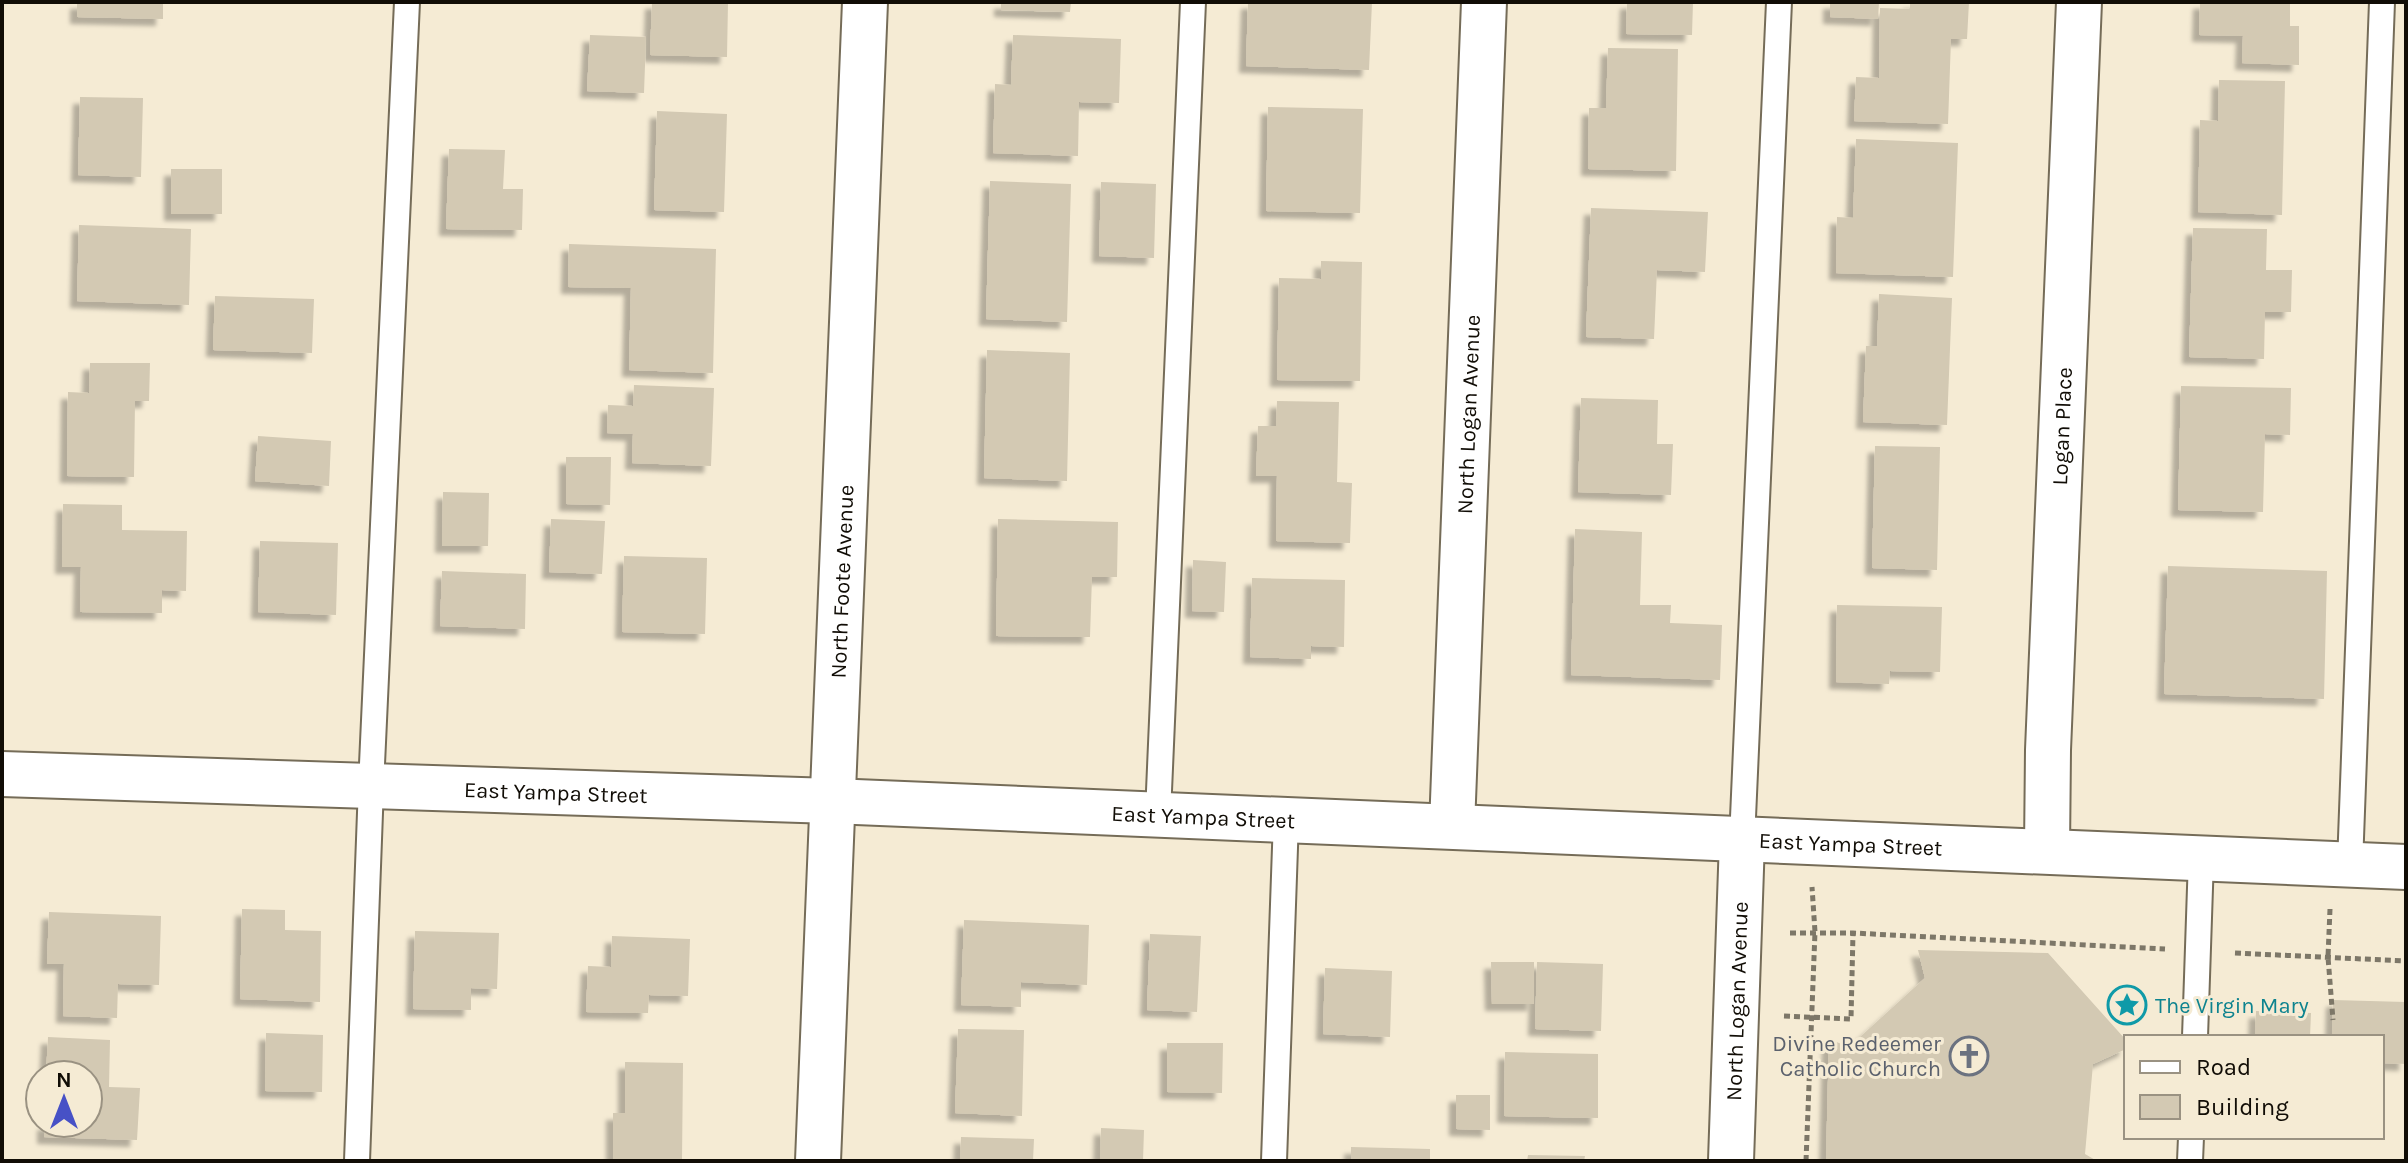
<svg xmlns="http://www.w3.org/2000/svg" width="2408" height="1163" viewBox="0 0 2408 1163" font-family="Karla,sans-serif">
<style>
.building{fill:#d3c9b3;filter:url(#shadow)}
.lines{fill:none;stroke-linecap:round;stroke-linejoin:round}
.lane-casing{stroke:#756c58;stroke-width:28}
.street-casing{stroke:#756c58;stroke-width:48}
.path{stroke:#7d7768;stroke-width:5;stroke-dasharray:6 4;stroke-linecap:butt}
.lane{stroke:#fff;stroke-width:24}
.street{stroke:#fff;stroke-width:44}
.labels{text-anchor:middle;stroke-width:6;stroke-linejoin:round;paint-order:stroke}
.street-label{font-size:22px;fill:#110d06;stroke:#f5ebd4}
.culture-label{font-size:22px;fill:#0d838f;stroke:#f5ebd4;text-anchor:start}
.worship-label{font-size:22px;fill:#5b616d;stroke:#f5ebd4;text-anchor:end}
</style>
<defs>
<filter id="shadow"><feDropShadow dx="-7" dy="7" stdDeviation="2" flood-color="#0004"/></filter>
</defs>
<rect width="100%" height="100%" fill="#f5ebd4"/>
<!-- building -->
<path class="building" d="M77 2H163V19L77 17Z
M652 2H728L727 57 650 55Z
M1001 2H1071L1070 12 1001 10Z
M1248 2H1372L1369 70 1246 66Z
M1627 2H1693L1692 35 1626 34Z
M1830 2H1879L1878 19 1830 17Z
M1910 2H1969L1967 39H1951L1948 124 1854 121 1856 77 1879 78 1880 8 1910 9Z
M2200 2H2290V26H2299V65L2242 63 2243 36 2199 35Z
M590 35 646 37 644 93 587 91Z
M1013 35 1121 39 1119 103 1079 102 1078 156 993 153 995 84 1011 85Z
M1608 48 1678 49 1676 171 1588 169 1589 108H1606Z
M2219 80 2285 81 2282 215 2198 212 2200 120 2218 121Z
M80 97 143 98 141 177 78 175Z
M1268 107 1363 109 1360 213 1266 211Z
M657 111 727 114 724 212 654 210Z
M1856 139 1958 143 1953 277 1836 273 1837 217 1853 218Z
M449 149 505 150 503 189H523L522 230 446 229Z
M171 169H222V214H171Z
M990 181 1071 184 1067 322 986 319Z
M1101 182 1156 184 1154 258 1099 256Z
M1591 208 1708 212 1705 272 1657 270 1654 339 1586 337Z
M79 225 191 229 189 305 77 301Z
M2193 228 2267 229 2266 270H2292L2291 312H2265L2264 359 2189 357Z
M569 244 716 249 713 373 629 370 631 288 568 287Z
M1321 261 1362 262 1360 381 1277 380 1279 278 1321 279Z
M1879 294 1952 298 1947 425 1863 422 1866 346H1877Z
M215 296 314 299 312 353 213 350Z
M987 350 1070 353 1067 481 984 478Z
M90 363H150L149 401H135L134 477 67 476 68 392 89 393Z
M634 385 714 388 711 466 632 463 633 434 607 433 608 405 633 406Z
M2181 386 2291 388 2290 435 2265 434 2263 512 2178 510Z
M1581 398 1658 400 1657 444H1673L1671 495 1578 492Z
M1277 401 1339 402 1337 482 1352 483 1350 543 1276 541 1277 476H1256L1258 426H1276Z
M258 436 331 441 329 486 255 481Z
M1875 446 1940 447 1937 570 1872 568Z
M566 457H611L610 505 566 504Z
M443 492 489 493 488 546H442Z
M63 504 122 505V530L187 531 186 591 162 590V613L80 612 81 567H62Z
M551 519 605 521 602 574 549 572Z
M998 519 1118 522 1117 577H1092L1090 637 996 636Z
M1575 529 1642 532 1640 605H1671L1670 623 1722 625 1720 680 1571 675Z
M260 541 338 543 336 615 258 612Z
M624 556 707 558 705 634 622 632Z
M1193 560 1226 562 1224 612 1192 611Z
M2168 566 2327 571 2324 699 2164 694Z
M442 571 526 574 525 629 440 626Z
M1252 578 1345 580 1344 647 1311 646V659L1250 657Z
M1837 605 1942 607 1940 672 1890 671 1889 684 1836 682Z
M242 909 285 910V930L321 931 320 1002 240 999Z
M49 912 161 916 159 985 118 984 117 1018 63 1016 64 964H47Z
M964 920 1089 925 1087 985 1021 982V1007L961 1005Z
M415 931 499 933 497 989 471 988V1010L413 1009Z
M1150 934 1201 936 1197 1012 1147 1010Z
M612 936 690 939 688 996 649 995 648 1013 586 1012 588 966 611 967Z
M1918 950 2048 953 2126 1040V1049L2093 1064 2085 1154 2097 1161H1826L1829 1039 1849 1047 1925 978Z
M1491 962H1534V1004H1492Z
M1537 962 1603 964 1601 1031 1535 1029Z
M1325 968 1392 971 1390 1037 1323 1034Z
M2333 1000 2406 1002V1064L2382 1063V1037H2332Z
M2256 1011 2311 1013 2310 1037H2255Z
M958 1029 1024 1030 1022 1116 955 1113Z
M266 1033 323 1035 322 1092 265 1091Z
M48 1037 110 1040 109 1087 140 1088 137 1140 44 1137V1123H88V1075H46Z
M1167 1043H1223L1222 1093 1167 1092Z
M1505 1052 1598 1054V1118L1504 1116Z
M625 1062 683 1063 682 1161H613V1113H625Z
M1456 1095H1490V1130L1456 1129Z
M1101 1128 1144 1130 1143 1161H1100Z
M961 1137 1034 1139 1033 1161H960Z
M1351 1147 1430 1149V1161H1351Z
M1528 1155 1585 1156 1584 1161H1527Z"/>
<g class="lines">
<!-- lane casing -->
<g class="lane-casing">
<path id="lane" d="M1158 814 1193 2
M1742 840 1779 2
M2350 865 2382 2
M2195 1037 2201 858
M357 1161 371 786 407 2
M1274 1161 1286 819
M2190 1161 2191 1137"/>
</g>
<!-- street casing -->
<g class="street-casing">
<g id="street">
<path id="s1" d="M2 774 832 801 2406 867"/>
<path id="s2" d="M1452 826 1484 2"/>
<path id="s3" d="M2047 850 2048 750 2079 2"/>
<path id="s4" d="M818 1161 865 2"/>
<path id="s5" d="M1731 1161 1742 840"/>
</g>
</g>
<!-- path -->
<path class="path" d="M2330 909 2328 957 2333 1020
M1790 933H1853L2165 949
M2235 953 2406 961
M1784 1016 1851 1019 1853 933
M1806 1161 1815 932 1812 887"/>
<!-- lane -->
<use href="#lane" class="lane"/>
<!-- street -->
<use href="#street" class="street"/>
</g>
<!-- icons -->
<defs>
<g id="sight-ring" transform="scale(2)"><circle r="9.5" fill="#f5ebd4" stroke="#0f9aa8" stroke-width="1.5"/><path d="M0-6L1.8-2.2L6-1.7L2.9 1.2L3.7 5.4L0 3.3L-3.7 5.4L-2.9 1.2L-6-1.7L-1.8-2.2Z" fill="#0f9aa8"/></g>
<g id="church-ring" transform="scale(2)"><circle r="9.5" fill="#f5ebd4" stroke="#6b7280" stroke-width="1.5"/><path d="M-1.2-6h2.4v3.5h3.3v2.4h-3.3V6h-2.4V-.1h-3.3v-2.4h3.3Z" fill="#6b7280"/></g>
</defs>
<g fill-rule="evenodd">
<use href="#sight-ring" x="2127" y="1005"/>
<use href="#church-ring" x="1969" y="1056"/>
</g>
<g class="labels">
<!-- street labels -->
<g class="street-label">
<text dy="8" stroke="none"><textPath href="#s2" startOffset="412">North Logan Avenue</textPath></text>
<text dy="8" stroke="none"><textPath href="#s3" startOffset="424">Logan Place</textPath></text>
<text dy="8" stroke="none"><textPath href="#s4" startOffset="580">North Foote Avenue</textPath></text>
<text dy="8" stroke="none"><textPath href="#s1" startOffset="554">East Yampa Street</textPath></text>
<text dy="8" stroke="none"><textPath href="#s1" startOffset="1202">East Yampa Street</textPath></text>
<text dy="8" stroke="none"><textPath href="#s1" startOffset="1850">East Yampa Street</textPath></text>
<text dy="8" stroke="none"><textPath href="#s5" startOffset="160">North Logan Avenue</textPath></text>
</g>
<!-- culture labels -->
<g class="culture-label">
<text x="2155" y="1013">The Virgin Mary</text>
</g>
<!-- worship labels -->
<g class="worship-label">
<text x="1941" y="1051">Divine Redeemer<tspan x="1941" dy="25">Catholic Church</tspan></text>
</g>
</g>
<!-- border -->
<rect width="2408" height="1163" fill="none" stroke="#110d06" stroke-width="8"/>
<!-- legend -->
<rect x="2124" y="1035" width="260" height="104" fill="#f5ebd4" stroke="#9a9282" stroke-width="2"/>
<rect x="2140" y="1061" width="40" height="12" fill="#ffffff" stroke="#9a9282" stroke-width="2"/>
<text x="2196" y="1075" font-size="24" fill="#110d06">Road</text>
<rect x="2140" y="1095" width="40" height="24" fill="#d3c9b3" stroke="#9a9282" stroke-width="2"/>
<text x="2196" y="1115" font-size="24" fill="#110d06">Building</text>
<!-- north arrow -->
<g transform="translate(64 1099)"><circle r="38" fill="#f5ebd4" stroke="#9a9282" stroke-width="2"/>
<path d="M0-6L14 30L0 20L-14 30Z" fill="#4751c6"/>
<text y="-12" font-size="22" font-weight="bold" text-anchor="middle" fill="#110d06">N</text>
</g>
</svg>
